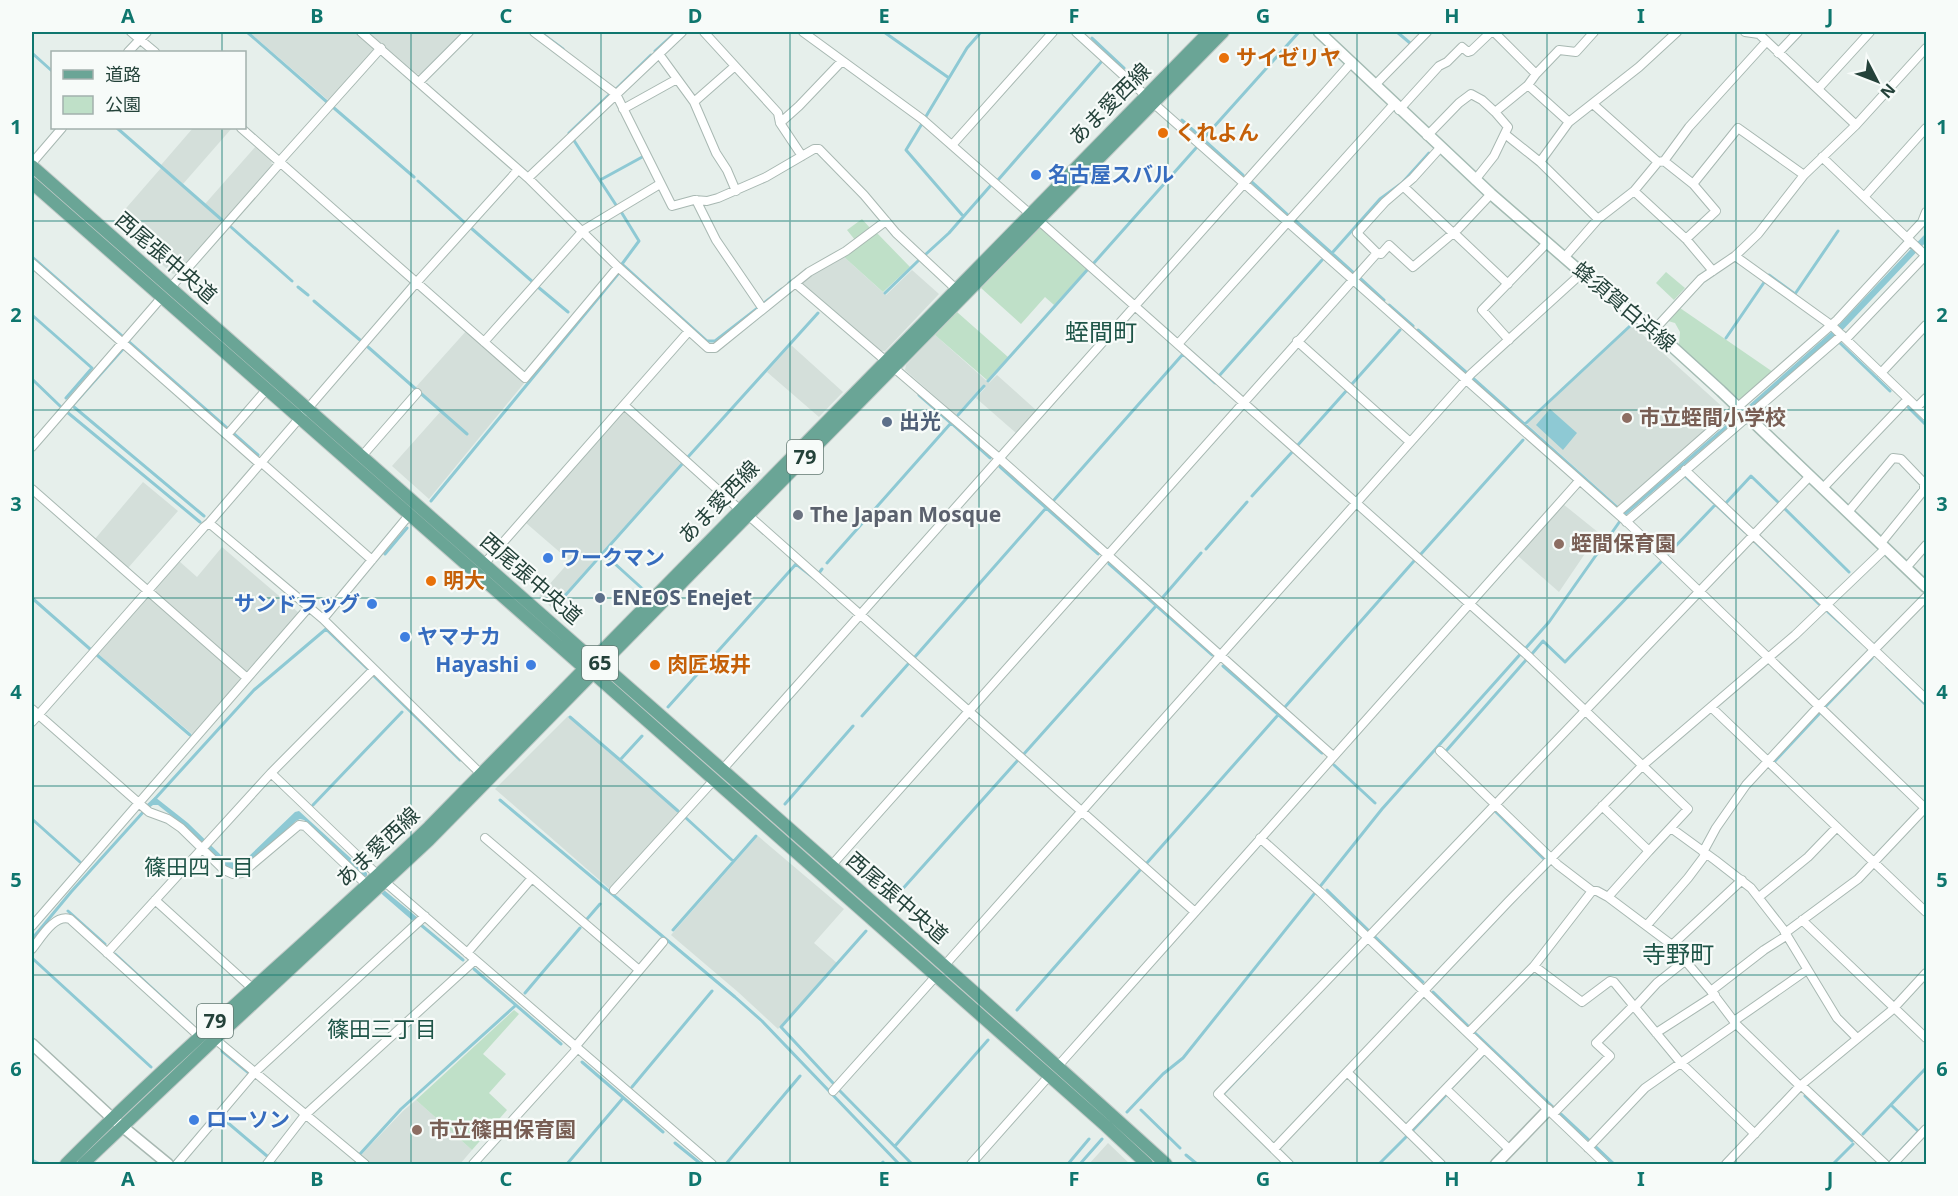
<svg xmlns="http://www.w3.org/2000/svg" width="1958" height="1196" viewBox="0 0 1958 1196" font-family="'Noto Sans','Noto Sans JP',sans-serif">
<style>
.built{fill:#d4dfda}
.green{fill:#bfe0c8}
.water{fill:#8ec9d4}
.lines{fill:none;stroke-linecap:round;stroke-linejoin:round}
.stream{stroke:#8ec9d4;stroke-width:3}
.minor-casing{stroke:#a8b8b2;stroke-width:10}
.tertiary-casing{stroke:#a8b8b2;stroke-width:13}
.secondary-casing{stroke:#a4bbb3;stroke-width:13}
.primary-casing{stroke:#c2cac8;stroke-width:14}
.minor{stroke:#fff;stroke-width:8}
.tertiary{stroke:#fff;stroke-width:10}
.secondary{stroke:#fff;stroke-width:10}
.primary{stroke:#6aa596;stroke-width:12}
.grid{fill:none;stroke:#0f766e;stroke-width:1.5;stroke-opacity:0.55}
.food-dot{fill:#e8710a;stroke:#f7fbf9;stroke-width:2}
.shop-dot{fill:#3f7fe0;stroke:#f7fbf9;stroke-width:2}
.education-dot{fill:#8d6e63;stroke:#f7fbf9;stroke-width:2}
.service-dot{fill:#5c6f8a;stroke:#f7fbf9;stroke-width:2}
.worship-dot{fill:#6b7280;stroke:#f7fbf9;stroke-width:2}
.labels{text-anchor:middle;stroke-width:4.5;stroke-linejoin:round;paint-order:stroke}
.shield{fill:#f7fbf9;stroke:#637a73;stroke-width:1.5}
.shield-label{font-size:20px;font-weight:bold;fill:#24423a}
.food-label{font-size:21px;font-weight:bold;fill:#c56008;stroke:#f7fbf9;text-anchor:start}
.street-label{font-size:21px;fill:#24423a;stroke:#f7fbf9}
.shop-label{font-size:21px;font-weight:bold;fill:#366cbe;stroke:#f7fbf9;text-anchor:start}
.education-label{font-size:21px;font-weight:bold;fill:#785e54;stroke:#f7fbf9;text-anchor:start}
.service-label{font-size:21px;font-weight:bold;fill:#4e5e75;stroke:#f7fbf9;text-anchor:start}
.worship-label{font-size:21px;font-weight:bold;fill:#5b616d;stroke:#f7fbf9;text-anchor:start}
.neighbourhood-label{font-size:22px;fill:#1f5548;stroke:#f7fbf9}
.quarter-label{font-size:24px;fill:#1f5548;stroke:#f7fbf9}
.neatline{fill:none;stroke:#0f766e;stroke-width:2}
.grid-label{font-size:20px;text-anchor:middle;font-weight:bold;fill:#0f766e}
</style>
<rect width="100%" height="100%" fill="#e6efeb"/>
<!-- built -->
<path class="built" d="M249 32H356L373 46 374 51 329 101Z
M368 32H464L421 75 417 74Z
M193 128H232L183 184 161 165Z
M256 146 271 160 272 165 224 220 205 204Z
M161 168 223 222 177 273 173 274 114 222Z
M843 256 886 295 912 270 939 294 885 351H879L802 283 815 272Z
M1632 325 1727 411 1618 506 1527 424Z
M467 330 525 382 429 499 392 466 441 411 415 388Z
M935 335 989 383 997 375 1036 410 1016 433 976 398 985 388 983 385 956 415 905 370 906 365Z
M791 345 843 392 819 417 767 372Z
M624 411H627L683 461 552 608 539 596 570 561 526 523Z
M143 482 178 511 128 568 95 539Z
M1563 504 1599 533 1559 592 1517 555Z
M222 547 299 613 246 672 156 592V587L179 561 197 577Z
M146 597H152L241 679 192 734 97 653Z
M568 716 679 813 611 890 495 789Z
M758 836 844 909 814 943 837 963 778 1029 738 992 671 935Z
M416 1100 472 1150 460 1164H370L360 1156 403 1111Z
M1108 1143 1130 1164H1089Z"/>
<!-- green -->
<path class="green" d="M862 219 870 228 855 240 847 230Z
M1040 228H1044L1088 268 1054 305 1045 297 1021 324 981 288Z
M876 232 910 267 883 292 843 256Z
M1666 272 1685 288 1674 300 1656 283Z
M1680 308 1773 372 1741 401 1679 345 1680 332 1675 323 1668 321Z
M957 312 1008 357 987 380 935 335Z
M514 1010 519 1014 483 1054 506 1074 489 1093 507 1110 472 1150 416 1100Z"/>
<!-- water -->
<path class="water" d="M1926 233V242L1837 336 1752 410 1748 406 1839 325Z
M1550 409 1577 433 1563 450 1536 425Z
M155 797 188 823 227 861 238 864 247 858 295 812 299 811 367 873V876L418 918 414 922 384 896 304 820 300 819 296 821 245 867C239 871 235 871 228 868L183 825 158 805H153L149 808 146 805Z"/>
<g class="lines">
<!-- stream -->
<path class="stream" d="M247 32 327 102
M540 32 563 49
M884 32 949 78
M1397 32 1410 43
M1092 38 1124 68
M655 51 676 32
M32 53 52 71
M614 89 615 90 651 55
M334 108 414 177
M925 118 967 48 981 32
M1182 120 1243 175
M923 122 906 150 963 216
M117 128 222 220
M569 133 610 94
M573 139 616 205
M1203 139 1299 32
M602 179 644 156
M998 180 1102 61
M418 181 464 222
M1252 182 1288 215
M620 210 639 241 622 264 707 341H715L759 307
M1296 221 1354 273
M231 227 292 281
M471 228 534 283
M1332 253 1380 199 1402 183 1429 153
M926 254 949 233 992 184
M32 257 122 336
M1093 264 1196 148
M1769 275 1795 294 1838 231
M1359 277 1384 300
M789 283 799 276
M298 287 308 295
M538 287 568 312
M885 293 919 260
M314 301 360 340
M764 303 782 289
M1389 305 1413 326
M32 315 92 368 66 398
M1418 330 1467 373
M1726 338 1765 281
M129 342 227 428
M1840 343 1890 391
M368 347 467 434
M123 349 73 405 74 407 204 516
M1219 376 1322 260
M1473 378 1618 508
M32 379 60 406
M988 381 1088 269
M1352 384 1400 330
M919 395 951 423
M1908 407 1926 425
M67 412 200 522
M958 415 984 386
M1525 424 1630 326
M233 433 258 455
M1297 446 1347 390
M688 457 818 313
M1000 467 1098 554
M1686 477 1745 532
M1252 496 1293 451
M1054 500 1183 354 1215 383
M431 501 618 274
M1725 504 1751 476 1779 503
M1783 507 1849 572
M1753 540 1819 604
M1206 549 1247 502
M603 553 646 592
M385 554 407 528
M1421 554 1523 440
M1668 554 1715 505
M827 563 951 423 990 458
M1109 564 1212 655
M819 573 822 569
M1163 597 1201 553
M32 598 90 649
M554 608 683 463
M1828 612 1860 641
M97 655 190 735
M1531 655 1543 641 1565 662 1661 562
M914 658 1046 508
M1223 666 1322 753
M1887 667 1926 705
M373 675 460 760
M668 707 796 564 814 578
M1285 707 1414 561
M1825 707 1872 658
M862 716 909 663
M570 717 620 760 642 736
M1446 751 1526 660
M1023 755 1156 606
M620 760 678 811
M1775 761 1820 713
M1334 765 1375 803
M500 800 735 997 762 1021 899 1164
M153 801 254 690 326 629 370 671
M785 804 853 726
M313 805 402 712
M1494 810 1544 859
M686 818 733 861
M32 819 80 862
M1146 864 1278 715
M1327 890 1368 930
M890 903 1018 760
M68 911 105 944
M587 919 600 904
M421 925 463 960
M673 930 756 836
M1373 935 1423 982
M32 939 71 892 145 810
M115 954 192 1025
M32 958 151 1067
M474 969 561 1044
M1433 992 1468 1026
M525 993 580 928
M1017 1010 1141 869
M1475 1033 1553 1107
M222 1051 250 1074
M582 1062 663 1132
M833 1083 781 1027 866 931
M632 1087 712 991
M840 1091 912 1164
M1452 1091 1450 1089 1483 1055
M1224 1093 1264 1051
M1805 1096 1852 1141
M1891 1105 1918 1131
M1141 1110 1180 1148
M1127 1112 1163 1074 1183 1058 1382 809 1549 622 1625 514 1741 414
M1561 1114 1590 1141
M221 1117 267 1156
M1413 1130 1446 1095
M1863 1134 1926 1068
M675 1143 701 1164
M895 1146 988 1040
M1595 1146 1614 1164
M360 1154 401 1109 515 1006
M1186 1155 1197 1164
M32 1160 40 1164
M1891 1161 1918 1132
M276 1163 277 1164
M354 1164H355
M567 1164 623 1098
M726 1164 800 1076
M881 1164 883 1162
M1068 1164 1089 1139
M1080 1164 1102 1139
M1379 1164 1407 1136
M1833 1164 1853 1144"/>
<!-- minor casing -->
<g class="minor-casing">
<path id="minor" d="M131 32 155 52
M361 32 528 178 618 267 708 348H715L809 272 846 251 886 221
M534 32 616 94 672 206 694 200 707 201 718 198 766 177 814 149H819L864 195 896 233 956 289
M704 32 778 113 780 123 802 156
M803 32 922 119 1029 213
M1076 32 1145 95
M1494 32 1536 74 1528 85 1569 122
M1745 32 1759 34 1856 125
M128 52 147 32
M1778 53 1798 32
M659 54 694 102 716 153 727 170 736 191
M1536 74 1559 50 1576 52 1594 32
M419 82 469 32
M1375 85 1427 32
M1818 89 1870 32
M694 102 735 66
M1152 102 1628 523 1926 809
M1593 104 1658 162
M623 109 677 79
M1399 110 1439 66 1447 62 1462 47 1468 52 1471 51 1491 32
M780 123 799 106 842 61
M241 128 525 378 618 267
M1505 134 1540 162
M1427 136 1459 103 1471 94 1482 100 1495 112 1528 85
M953 144 1053 32
M1822 157 1926 256
M1664 161 1693 184 1716 211 1686 239
M279 162 381 48
M32 163 62 128
M528 178 682 32
M1475 180 1494 156 1508 127 1495 112
M1693 184 1738 128 1804 175
M1404 187 1453 233
M1634 191 1686 239 1713 271
M1864 197 1926 128
M696 200 716 240 763 309
M1037 219 1526 654 1688 809 1649 851 1602 806
M1598 219 1540 162 1569 122 1639 67 1677 32
M582 231 660 184
M1454 233 1508 284
M1908 237 1922 222 1926 212
M1377 253 1381 254 1389 245 1413 267 1458 229 1491 194
M1735 256 1831 325 1926 416
M1564 258 1598 219 1634 191 1658 162 1664 161 1689 127 1766 42
M32 263 260 464
M795 283 999 458 1333 756
M171 287 280 163
M1654 330 1701 279 1735 256 1758 234 1804 175 1856 125 1926 48
M1846 339 1926 255
M1509 340 1482 310 1547 243
M1297 341 1410 442
M484 342 582 232
M1178 344 1394 104
M1881 373 1926 325
M624 405 739 509
M1917 407 1926 398
M227 435 267 389
M32 447 162 297
M362 456 417 393
M262 463 372 560
M1685 470 1926 699
M1823 488 1908 399
M32 489 247 678
M1848 512 1893 458 1901 459 1924 483V490L1881 543
M1617 513 1837 320 1910 241
M748 515 1195 912
M1626 522 1842 335
M209 523 323 619 481 774
M484 564 689 331
M1906 568 1926 545
M323 619 410 514
M1711 707 1926 912
M32 709 149 812 168 819 181 828 224 870 233 874 242 873 299 825 305 826 367 885
M32 722 204 527 209 523 416 283 518 170
M1440 751 1558 865 1592 891H1597L1608 897 1672 945 1711 991 1736 1024 1800 1086
M722 770 1352 62
M271 773 374 669
M1671 828 1715 860 1751 888 1783 929 1837 1018 1857 1038
M485 838 532 878
M1260 838 1320 892 1605 1164
M1703 852 1716 828 1746 785 1819 706 1926 597
M831 866 1377 253 1357 233 1385 202 1413 178 1440 148
M614 890 714 780
M1608 897 1649 851
M1759 897 1808 857 1837 827
M155 900 252 988
M1802 920 1926 1038
M1647 925 1688 878 1706 854
M32 926 309 607
M1785 933 1858 879 1926 807
M1672 945 1742 880
M32 949C41 938 54 914 70 919L199 1036
M107 953 271 773 385 882 712 1164
M467 953 532 878 639 970
M944 966 1471 374 1582 273
M1534 966 1582 1002 1610 981 1614 982 1681 1063 1755 1134
M1711 991 1764 950 1786 936
M1634 1008 1657 983 1686 960
M1734 1021 1807 970
M1468 1033 1534 966 1592 891
M1656 1033 1715 995
M215 1039 365 1164
M575 1047 663 942
M1058 1066 1579 481
M1347 1072 1441 1164
M1801 1085 1885 1164
M1446 1089 1510 1150
M833 1091 936 976
M1553 1114 1610 1056 1596 1043 1633 1006
M1407 1129 1484 1049
M1588 1148 1645 1088 1736 1024
M1274 1149 1509 901 1642 766 1795 635 1886 548
M177 1164 255 1072 425 916
M267 1164 305 1115 475 960
M473 1164 577 1049
M971 1164 1049 1076
M1289 1164 1218 1094 1810 476
M1726 1164 1800 1086 1892 1010 1926 973
M1893 1164 1926 1129"/>
</g>
<!-- tertiary casing -->
<g class="tertiary-casing">
<path id="tertiary" d="M32 1044 112 1118 168 1164
M1496 1164 1548 1110"/>
</g>
<!-- secondary casing -->
<g class="secondary-casing">
<path id="secondary" d="M1319 32 1491 194 1582 273 1654 330 1721 391 1926 587"/>
</g>
<!-- primary casing -->
<g class="primary-casing">
<path id="primary" d="M32 166 592 659 602 664C791 830 980 995 1166 1164
M32 183 583 667 593 673 1106 1126 1147 1164
M66 1164C183 1047 309 941 429 827L1209 32
M83 1164 215 1039 429 840 1223 32"/>
</g>
<!-- minor -->
<use href="#minor" class="minor"/>
<!-- tertiary -->
<use href="#tertiary" class="tertiary"/>
<!-- secondary -->
<use href="#secondary" class="secondary"/>
<!-- primary -->
<use href="#primary" class="primary"/>
</g>
<!-- grid -->
<path class="grid" d="M222 32V52M411 32V1164M601 32V1164M790 32V1164M979 32V1164M1168 32V1164M1357 32V1164M1547 32V1164M1736 32V1164M222 128V1164M32 221H1926M32 410H1926M32 598H1926M32 786H1926M32 975H1926"/>
<!-- markers -->
<g class="food-dot">
<circle cx="1224" cy="58" r="6"/>
<circle cx="1163" cy="133" r="6"/>
<circle cx="431" cy="581" r="6"/>
<circle cx="655" cy="665" r="6"/>
</g>
<g class="shop-dot">
<circle cx="1036" cy="175" r="6"/>
<circle cx="548" cy="558" r="6"/>
<circle cx="372" cy="604" r="6"/>
<circle cx="405" cy="637" r="6"/>
<circle cx="531" cy="665" r="6"/>
<circle cx="194" cy="1120" r="6"/>
</g>
<g class="education-dot">
<circle cx="1627" cy="418" r="6"/>
<circle cx="1559" cy="544" r="6"/>
<circle cx="417" cy="1130" r="6"/>
</g>
<g class="service-dot">
<circle cx="887" cy="422" r="6"/>
<circle cx="600" cy="598" r="6"/>
</g>
<circle class="worship-dot" cx="798" cy="515" r="6"/>
<g class="labels">
<!-- shield labels -->
<g class="shield">
<rect x="787" y="440" width="36" height="34" rx="4.5"/>
<rect x="582" y="646" width="36" height="34" rx="4.5"/>
<rect x="197" y="1004" width="36" height="34" rx="4.5"/>
</g>
<g class="shield-label">
<text x="805" y="464">79</text>
<text x="600" y="670">65</text>
<text x="215" y="1028">79</text>
</g>
<!-- food labels -->
<g class="food-label">
<text x="1236" y="65">サイゼリヤ</text>
<text x="1175" y="140">くれよん</text>
<text x="443" y="588">明大</text>
<text x="667" y="672">肉匠坂井</text>
</g>
<!-- street labels -->
<g class="street-label">
<text transform="translate(1110 104) rotate(-45)" y="7">あま愛西線</text>
<text transform="translate(166 258) rotate(41)" y="7">西尾張中央道</text>
<text transform="translate(1624 307) rotate(40)" y="7">蜂須賀白浜線</text>
<text transform="translate(719 502) rotate(-46)" y="7">あま愛西線</text>
<text transform="translate(531 579) rotate(41)" y="7">西尾張中央道</text>
<text transform="translate(378 847) rotate(-43)" y="7">あま愛西線</text>
<text transform="translate(897 898) rotate(41)" y="7">西尾張中央道</text>
</g>
<!-- shop labels -->
<g class="shop-label">
<text x="1048" y="182">名古屋スバル</text>
<text x="560" y="565">ワークマン</text>
<text x="360" y="611" text-anchor="end">サンドラッグ</text>
<text x="417" y="644">ヤマナカ</text>
<text x="519" y="672" text-anchor="end">Hayashi</text>
<text x="206" y="1127">ローソン</text>
</g>
<!-- education labels -->
<g class="education-label">
<text x="1639" y="425">市立蛭間小学校</text>
<text x="1571" y="551">蛭間保育園</text>
<text x="429" y="1137">市立篠田保育園</text>
</g>
<!-- service labels -->
<g class="service-label">
<text x="899" y="429">出光</text>
<text x="612" y="605">ENEOS Enejet</text>
</g>
<!-- worship labels -->
<g class="worship-label">
<text x="810" y="522">The Japan Mosque</text>
</g>
<!-- neighbourhood labels -->
<g class="neighbourhood-label">
<text x="199" y="875">篠田四丁目</text>
<text x="382" y="1037">篠田三丁目</text>
</g>
<!-- quarter labels -->
<g class="quarter-label">
<text x="1101" y="341">蛭間町</text>
<text x="1678" y="963">寺野町</text>
</g>
</g>
<!-- border -->
<rect width="1958" height="1196" fill="none" stroke="#f7fbf9" stroke-width="66"/>
<!-- legend -->
<rect x="51" y="51" width="195" height="78" fill="#f7fbf9" stroke="#a3b1ad" stroke-width="1.5"/>
<rect x="63" y="70" width="30" height="9" fill="#6aa596" stroke="#a3b1ad" stroke-width="1.5"/>
<text x="105" y="81" font-size="18" fill="#24423a">道路</text>
<rect x="63" y="96" width="30" height="18" fill="#bfe0c8" stroke="#a3b1ad" stroke-width="1.5"/>
<text x="105" y="111" font-size="18" fill="#24423a">公園</text>
<!-- north arrow -->
<g transform="translate(1877 81) rotate(132)" stroke="#f7fbf9" stroke-width="4.5" paint-order="stroke">
<path d="M0-4.5L10 22L0 15L-10 22Z" fill="#24423a"/>
<text y="-9" font-size="16" font-weight="bold" text-anchor="middle" fill="#24423a">N</text>
</g>
<rect x="33" y="33" width="1892" height="1130" class="neatline"/>
<g class="grid-label">
<text x="128" y="23">A</text>
<text x="317" y="23">B</text>
<text x="506" y="23">C</text>
<text x="695" y="23">D</text>
<text x="884" y="23">E</text>
<text x="1074" y="23">F</text>
<text x="1263" y="23">G</text>
<text x="1452" y="23">H</text>
<text x="1641" y="23">I</text>
<text x="1830" y="23">J</text>
<text x="16" y="134">1</text>
<text x="1942" y="134">1</text>
<text x="16" y="322">2</text>
<text x="1942" y="322">2</text>
<text x="16" y="511">3</text>
<text x="1942" y="511">3</text>
<text x="16" y="699">4</text>
<text x="1942" y="699">4</text>
<text x="16" y="887">5</text>
<text x="1942" y="887">5</text>
<text x="16" y="1076">6</text>
<text x="1942" y="1076">6</text>
<text x="128" y="1186">A</text>
<text x="317" y="1186">B</text>
<text x="506" y="1186">C</text>
<text x="695" y="1186">D</text>
<text x="884" y="1186">E</text>
<text x="1074" y="1186">F</text>
<text x="1263" y="1186">G</text>
<text x="1452" y="1186">H</text>
<text x="1641" y="1186">I</text>
<text x="1830" y="1186">J</text>
</g>
</svg>
